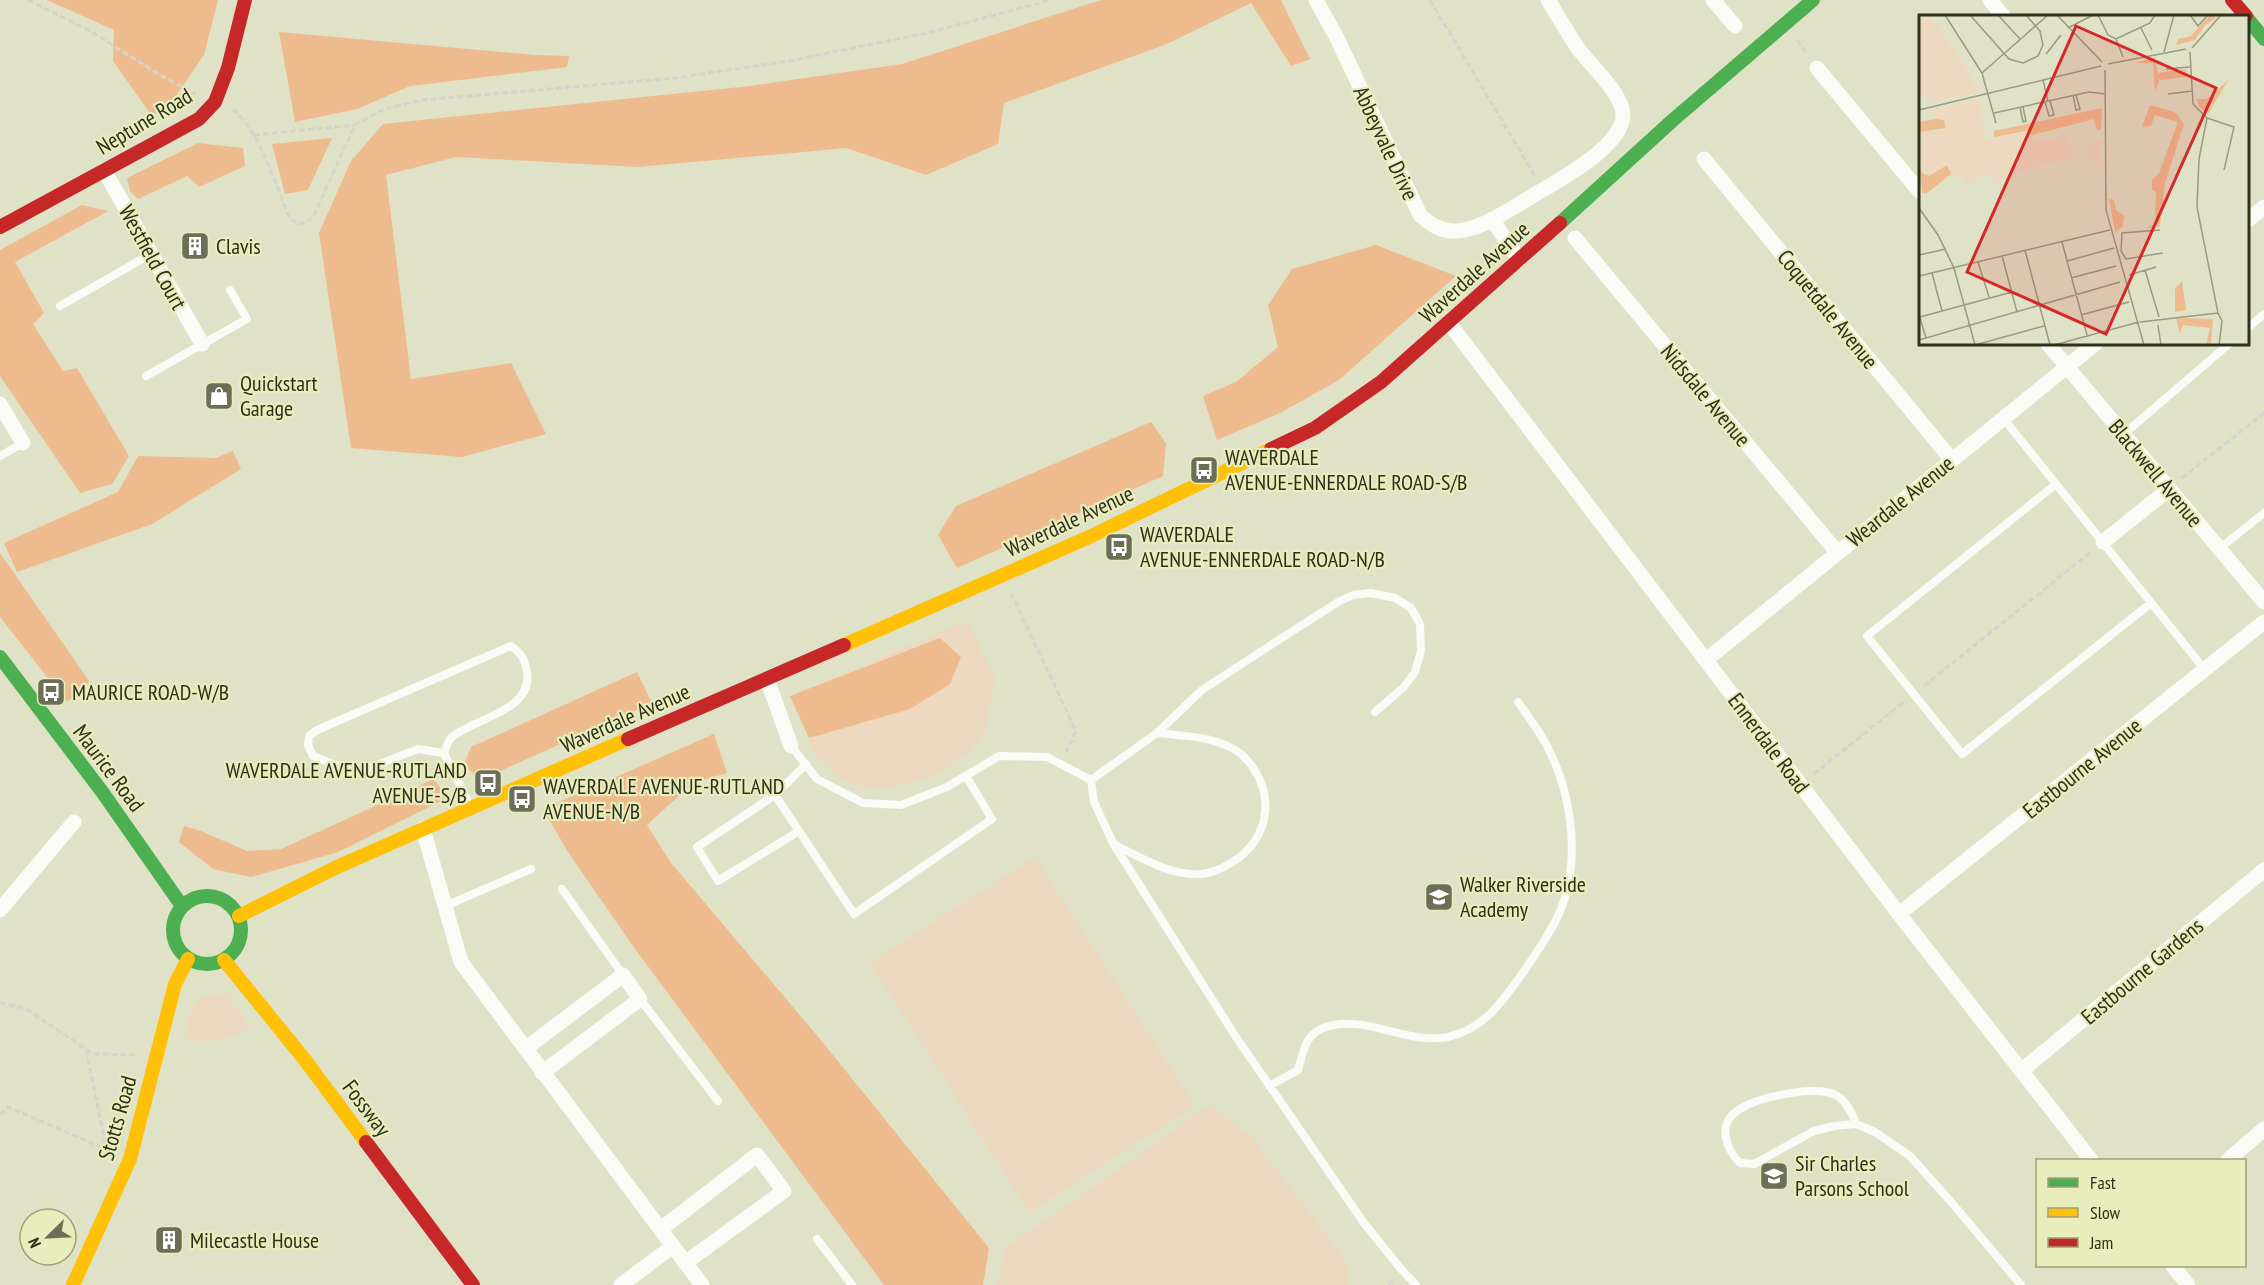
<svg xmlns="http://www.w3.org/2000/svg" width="2264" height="1285" viewBox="0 0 2264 1285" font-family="'PT Sans Narrow',sans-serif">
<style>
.green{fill:#edd9c0}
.forest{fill:#eebb8e}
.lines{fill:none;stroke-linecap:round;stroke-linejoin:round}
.path{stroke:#d4d4cc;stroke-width:3;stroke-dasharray:6 3;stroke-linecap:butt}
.lane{stroke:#fafbf6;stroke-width:8}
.street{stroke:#fafbf6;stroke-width:15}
.fast{stroke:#4caf50;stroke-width:14}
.slow{stroke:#ffc107;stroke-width:14}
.jam{stroke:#c62828;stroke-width:14}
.labels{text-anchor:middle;stroke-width:4.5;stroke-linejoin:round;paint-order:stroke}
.street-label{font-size:22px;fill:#2e2f1c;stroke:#e9edbb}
.poi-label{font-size:22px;fill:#2e2f1c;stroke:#e9edbb;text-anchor:start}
.inset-road{fill:none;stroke:#989a82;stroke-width:1.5}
.view{fill:#d62828;fill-opacity:0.15;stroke:#d62828;stroke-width:3}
.inset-edge{fill:none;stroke:#2e2f1c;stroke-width:3}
</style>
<rect width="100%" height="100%" fill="#dfe2c6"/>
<!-- green -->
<path class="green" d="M967 621 995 678 985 732 967 754 939 774 890 788 863 787 844 781 814 753 790 696Z
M1035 857 1195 1106 1029 1212 870 963Z
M220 994 226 995 251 1027C231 1040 206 1045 183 1040 190 1015 190 995 220 994Z
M1211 1104 1255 1142 1348 1263V1285H997L1006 1248Z"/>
<!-- forest -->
<path class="forest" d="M47 0H218L204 55 167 109 158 114 149 112 113 61 114 30Z
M1101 0H1281L1310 59 1291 66 1251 3 1167 44 1004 103 998 144 926 175 846 148 637 167 456 157 386 175 411 379 511 363 546 434 462 457 351 448 319 233 351 161 383 124 750 86 902 64Z
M279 32 535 55 569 56 567 67 410 86 357 109 295 122Z
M332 138 308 190 285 194 272 144Z
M198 143 243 148 245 166 199 187 187 176 138 199 130 191 127 178Z
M82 205 108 211 15 262 44 313 33 324 63 371 77 368 129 456 112 484 80 493 0 376V250Z
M1376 245 1456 276 1339 380 1280 413 1217 440 1203 396 1236 382 1278 347 1268 305 1292 269Z
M1151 422 1166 443 1163 476 957 568 938 535 956 506Z
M233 451 241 469 152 524 17 572 4 543 118 492 138 456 216 458Z
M0 553 89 681 80 697 66 701 0 617Z
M940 638 961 657 950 684 910 709 809 738 790 696Z
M637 672 652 703 500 771 474 774 464 765 471 747Z
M714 734 727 773 693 783 647 825 671 863 820 1039 989 1248 983 1285H884L630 942 568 852 543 809Z
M434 779 447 798 338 852 251 877 213 869 179 842 184 826 201 831 247 851 281 849Z"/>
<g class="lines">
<!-- path -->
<path class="path" d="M28 0 92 32 160 75 196 94
M1430 0 1535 176
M1797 40 1807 54
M179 106 192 92
M233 109C260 132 276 186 290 219L299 224 305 223 313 217 355 125 384 109 423 100 674 78 789 61 927 33 1051 0
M254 135 355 125
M2182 478 2264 413
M1011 593 1076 731 1066 752
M1924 686 2092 551
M1814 774 1905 701
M0 1003 25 1008 93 1054 137 1055
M86 1050 107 1151
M0 1115 8 1107 112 1152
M1389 1285 1394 1278"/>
<!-- lane -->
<path class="lane" d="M60 306 151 254
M2248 328 2264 314
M146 376 247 319 230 290
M2003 418 2205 670
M2124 434 2229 344
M0 456 23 443
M2056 484 1867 636 1962 754 2151 603
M2219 549 2264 513
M1157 733 1202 690 1274 643 1338 602 1353 595 1371 593 1395 598 1411 608 1420 624 1421 651 1415 672 1404 687 1375 712
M791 746 817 779 863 803 901 805 947 787 999 756 1047 757 1091 780 1094 802 1114 845 1236 1037 1364 1223 1401 1269 1416 1285
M444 753C446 748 448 740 452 737 475 718 533 711 527 672 525 659 521 653 511 646L317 730 309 736 308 745 313 756 356 773 418 749 444 753 469 804
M806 764 775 795 854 914 992 819 966 776
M1091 780 1157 733C1183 736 1219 736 1241 754 1277 787 1273 838 1231 863 1223 868 1211 873 1201 874 1170 876 1142 858 1115 845
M775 795 697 847 718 881 799 831
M562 889 623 975
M445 906 531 869
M640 999 718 1101
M1269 1086 1298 1070C1304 1051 1304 1034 1326 1027 1366 1014 1407 1045 1448 1037 1484 1029 1502 1002 1522 974 1535 955 1548 937 1558 916 1581 866 1573 799 1550 752 1542 734 1529 718 1518 702
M1856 1124C1852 1112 1843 1096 1831 1093 1808 1087 1756 1097 1737 1111 1717 1125 1726 1149 1740 1163L1754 1164 1814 1131 1834 1126 1856 1124 1875 1132 1910 1156 1952 1203 2021 1285
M817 1239 852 1285"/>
<!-- street -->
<path class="street" d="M1316 0 1337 38 1420 215C1431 225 1442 232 1457 231 1483 229 1508 210 1531 197 1555 182 1624 147 1623 114 1622 93 1589 64 1577 47 1567 32 1558 16 1548 0
M1713 0 1735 26
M1990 0 2003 16
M1817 68 1920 192
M1704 159 1952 460
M104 170 202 344
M1492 219 1519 260
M2248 220 2264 207
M1575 238 1837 552
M1449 323 1899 914 2091 1160
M2048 344 2264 602
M0 404 23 443
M2103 542 2169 489
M1706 660 2095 344
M767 679 791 746
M423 829 461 962 702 1285
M0 910 74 822
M1899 914 2264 622
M525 1049 623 975 640 999 542 1073
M2021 1071 2264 870
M2228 1160 2264 1129
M661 1229 757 1155 784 1191 685 1263
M2173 1266 2188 1285
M621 1285 673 1246"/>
<!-- fast -->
<path class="fast" d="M2248 19 2264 39
M1560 223 1673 120 1813 0
M0 657 103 793 182 906
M173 930a34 34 0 1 1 68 0a34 34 0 1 1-68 0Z"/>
<!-- slow -->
<path class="slow" d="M844 645 1087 538 1271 449
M239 916 337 867 628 739
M224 960 305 1060 366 1142
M73 1285 130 1159 175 984 188 959"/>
<!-- jam -->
<path class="jam" d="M2232 0 2246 16
M0 227 199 119 215 102 228 68 245 0
M1271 449 1315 428 1381 382 1560 223
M628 739 844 645
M366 1142 473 1285"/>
</g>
<!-- icons -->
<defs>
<g id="building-square" transform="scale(1.5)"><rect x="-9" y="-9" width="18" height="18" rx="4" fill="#6c6e58" stroke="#e9edbb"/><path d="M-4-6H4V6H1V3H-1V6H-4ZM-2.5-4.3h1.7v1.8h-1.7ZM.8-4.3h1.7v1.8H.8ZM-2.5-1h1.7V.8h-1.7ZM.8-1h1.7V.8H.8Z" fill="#fff"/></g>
<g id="shop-square" transform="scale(1.5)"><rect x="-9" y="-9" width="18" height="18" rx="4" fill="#6c6e58" stroke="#e9edbb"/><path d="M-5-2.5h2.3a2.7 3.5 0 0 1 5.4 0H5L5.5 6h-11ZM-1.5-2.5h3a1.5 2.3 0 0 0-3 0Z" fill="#fff"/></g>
<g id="bus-square" transform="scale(1.5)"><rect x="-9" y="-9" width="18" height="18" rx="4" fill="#6c6e58" stroke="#e9edbb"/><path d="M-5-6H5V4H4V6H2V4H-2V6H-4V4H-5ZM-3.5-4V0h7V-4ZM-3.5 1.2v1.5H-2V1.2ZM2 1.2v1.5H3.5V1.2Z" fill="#fff"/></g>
<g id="school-square" transform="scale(1.5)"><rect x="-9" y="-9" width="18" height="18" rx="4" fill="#6c6e58" stroke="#e9edbb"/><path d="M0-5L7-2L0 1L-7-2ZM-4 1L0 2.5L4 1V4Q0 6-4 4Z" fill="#fff"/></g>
</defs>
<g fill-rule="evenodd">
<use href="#building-square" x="195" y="246"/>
<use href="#shop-square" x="219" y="396"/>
<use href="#bus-square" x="1204" y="470"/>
<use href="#bus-square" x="1119" y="547"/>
<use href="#bus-square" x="51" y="692"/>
<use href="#bus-square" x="488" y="783"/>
<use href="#bus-square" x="522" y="799"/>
<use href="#school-square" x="1439" y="897"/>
<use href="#school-square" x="1774" y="1176"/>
<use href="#building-square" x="169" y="1240"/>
</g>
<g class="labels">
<!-- street labels -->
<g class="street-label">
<text transform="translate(144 121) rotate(-31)" y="8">Neptune Road</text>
<text transform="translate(1386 143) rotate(65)" y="8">Abbeyvale Drive</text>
<text transform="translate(153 257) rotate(61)" y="8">Westfield Court</text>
<text transform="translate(1474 272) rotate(-42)" y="8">Waverdale Avenue</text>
<text transform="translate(1828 309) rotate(51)" y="8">Coquetdale Avenue</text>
<text transform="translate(1706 395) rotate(50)" y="8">Nidsdale Avenue</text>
<text transform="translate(2156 473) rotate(50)" y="8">Blackwell Avenue</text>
<text transform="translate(1900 501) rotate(-39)" y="8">Weardale Avenue</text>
<text transform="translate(1069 521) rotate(-25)" y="8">Waverdale Avenue</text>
<text transform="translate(625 718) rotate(-24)" y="8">Waverdale Avenue</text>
<text transform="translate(1769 743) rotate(53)" y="8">Ennerdale Road</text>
<text transform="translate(109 768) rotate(53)" y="8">Maurice Road</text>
<text transform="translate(2082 768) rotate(-39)" y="8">Eastbourne Avenue</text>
<text transform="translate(2142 971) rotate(-40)" y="8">Eastbourne Gardens</text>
<text transform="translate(367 1108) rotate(53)" y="8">Fossway</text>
<text transform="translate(117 1118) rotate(-74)" y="8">Stotts Road</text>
</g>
<!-- poi labels -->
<g class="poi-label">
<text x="216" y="254">Clavis</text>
<text x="240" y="391">Quickstart<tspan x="240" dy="25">Garage</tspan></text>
<text x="1225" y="465">WAVERDALE<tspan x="1225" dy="25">AVENUE-ENNERDALE ROAD-S/B</tspan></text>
<text x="1140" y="542">WAVERDALE<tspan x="1140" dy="25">AVENUE-ENNERDALE ROAD-N/B</tspan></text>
<text x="72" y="700">MAURICE ROAD-W/B</text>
<text x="467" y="778" text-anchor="end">WAVERDALE AVENUE-RUTLAND<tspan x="467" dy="25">AVENUE-S/B</tspan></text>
<text x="543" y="794">WAVERDALE AVENUE-RUTLAND<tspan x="543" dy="25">AVENUE-N/B</tspan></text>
<text x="1460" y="892">Walker Riverside<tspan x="1460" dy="25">Academy</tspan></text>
<text x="1795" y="1171">Sir Charles<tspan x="1795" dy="25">Parsons School</tspan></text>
<text x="190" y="1248">Milecastle House</text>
</g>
</g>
<!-- overview -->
<g transform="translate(1919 15)">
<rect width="330" height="330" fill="#dfe2c6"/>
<path d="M0 2 12 3 45 49 59 77 11 88 9 81 0 83ZM59 84 68 126 106 117 113 122 118 151 94 159 88 154V163L77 169 68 157 49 170 42 161 37 165 28 150 10 162 3 158 0 117 22 116 25 105 17 104 14 95ZM150 121 154 144 119 150 115 126ZM183 125 182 148 175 149 168 142V132L176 125Z" fill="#edd9c0"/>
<path d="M291 0H296V4L286 10 276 25 257 30 259 24 272 21ZM236 42 240 66 236 77 234 48H217ZM267 54 268 75 267 62 241 65 239 62V58ZM310 64 289 99 281 93 277 84H288ZM231 90 256 97 265 109 246 168 241 212 227 213 236 209 237 177 233 175V165L240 158 259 107 236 100 232 111 223 112ZM183 93 182 115H178L175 104 113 120 107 116 75 122V116ZM17 104 25 105 27 113 0 117V107ZM0 150 3 158 10 161 28 150 32 159 7 179 3 178ZM190 184 195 185 197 195 205 201 204 211 196 218ZM263 266 267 295 256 297V274ZM257 303 294 304 292 330H287L291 313 264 310 261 319Z" fill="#eebb8e"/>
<path class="inset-road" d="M26 0 63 58 77 108M51 0 90 44 104 48 119 41 124 30 121 16 107 0M79 0 101 24M138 0 183 47M179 0 189 20 197 24 231 8 236 0M271 0 279 11 289 0M149 13 174 0M222 13 233 35M197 24 204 42M273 33 302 0M245 37 255 0M271 37 274 89 288 103M127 39 142 20M189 49 267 34M247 54 271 52M186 55 187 195 225 330M63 58 129 0M124 65 129 86M249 79 273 76M154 80 157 95 161 94 157 80M126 87 130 101 135 100 131 86M101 92 104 107 107 106 104 92M0 95 182 51M75 98 170 77 186 79M288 103 280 144 278 192 299 298M288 103 315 112 305 155M0 193 19 220 35 253 56 330M241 215 203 218 202 236 207 244 244 238M143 227 168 320M106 235 131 330M0 240 27 234M83 241 98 297M148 246 195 233M59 247 70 282M226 255 240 302M13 258 23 296M210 260 237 252M0 261 191 215M152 263 197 251M299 298 303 306 300 330M0 300 7 323M162 300 210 287M1 302 93 277M221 307 299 298M239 310 242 330M0 325 201 267M56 330 125 311M135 330 220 307"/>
<path class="view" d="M157 11 297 73 187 319 48 257Z"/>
<rect width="330" height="330" class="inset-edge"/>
</g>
<!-- legend -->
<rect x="2036" y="1159" width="210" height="108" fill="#e9edbb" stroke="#9ea17b" stroke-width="1.5"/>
<rect x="2048" y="1178" width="30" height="9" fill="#4caf50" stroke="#9ea17b" stroke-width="1.5"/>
<text x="2090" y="1189" font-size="18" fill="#2e2f1c">Fast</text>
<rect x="2048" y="1208" width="30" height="9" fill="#ffc107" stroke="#9ea17b" stroke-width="1.5"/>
<text x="2090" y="1219" font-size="18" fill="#2e2f1c">Slow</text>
<rect x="2048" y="1238" width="30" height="9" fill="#c62828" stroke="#9ea17b" stroke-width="1.5"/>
<text x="2090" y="1249" font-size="18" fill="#2e2f1c">Jam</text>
<!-- north arrow -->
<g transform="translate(48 1237) rotate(246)"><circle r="28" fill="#e9edbb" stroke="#9ea17b" stroke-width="1.5"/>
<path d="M0-4.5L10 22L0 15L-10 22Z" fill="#6c6e58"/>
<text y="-9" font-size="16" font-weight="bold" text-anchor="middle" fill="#2e2f1c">N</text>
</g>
</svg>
